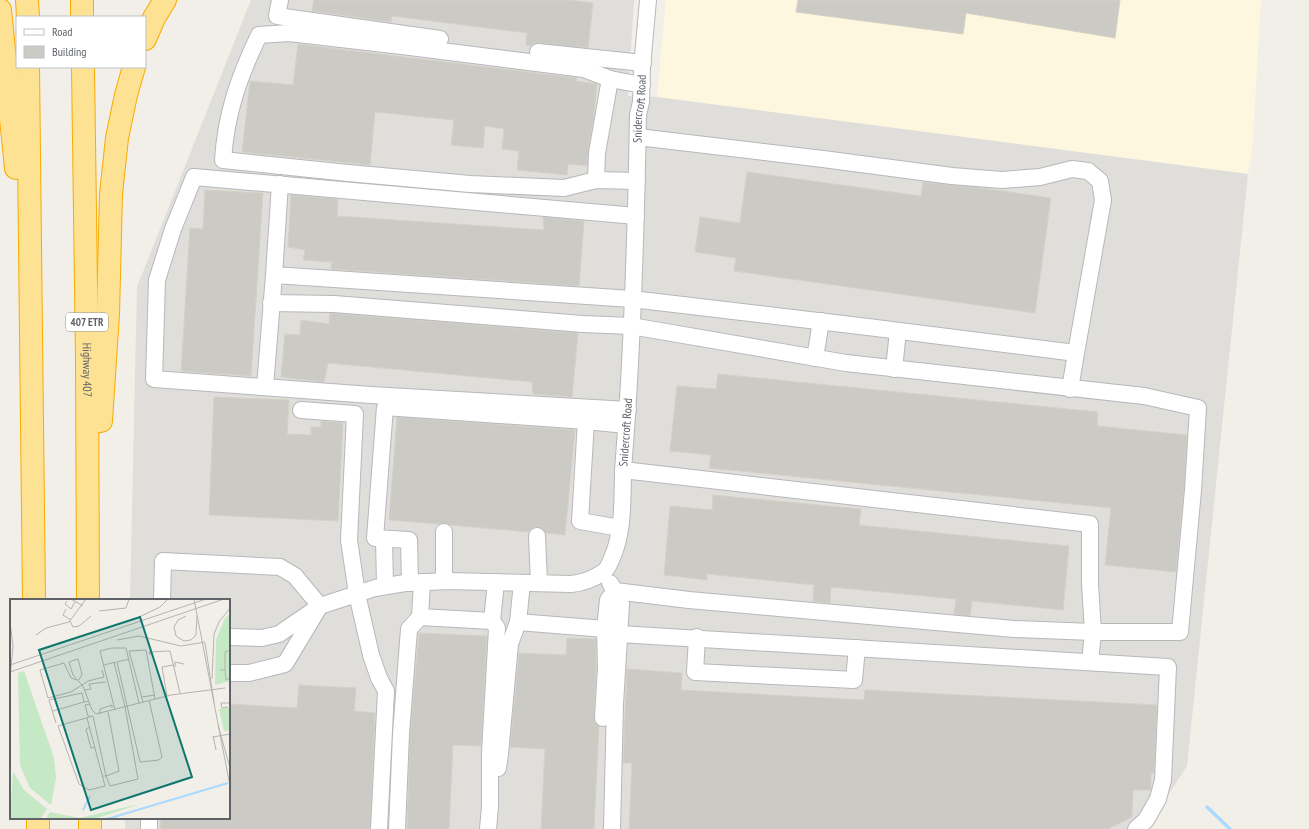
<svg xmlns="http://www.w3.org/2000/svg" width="1309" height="829" viewBox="0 0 1309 829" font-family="'PT Sans Narrow',sans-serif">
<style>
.commercial{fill:#fef7e0}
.industrial{fill:#e0deda}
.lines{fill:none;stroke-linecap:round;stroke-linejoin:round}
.stream{stroke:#aadaff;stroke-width:3.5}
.building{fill:#cccac5;stroke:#d6d1c6}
.minor-casing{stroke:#b5b8bc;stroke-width:18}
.highway-casing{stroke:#f9ab00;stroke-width:24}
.minor{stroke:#fff;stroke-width:16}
.highway{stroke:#fde293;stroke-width:22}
.labels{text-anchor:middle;stroke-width:4;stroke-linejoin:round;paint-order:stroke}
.shield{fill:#fff;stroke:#8f9295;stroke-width:1}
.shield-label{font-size:11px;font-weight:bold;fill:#5f6368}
.street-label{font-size:12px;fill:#5f6368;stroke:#fff}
.inset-river{fill:none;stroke:#aadaff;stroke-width:2}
.inset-road{fill:none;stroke:#b3b3b1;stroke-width:1}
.view{fill:#0f766e;fill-opacity:0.15;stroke:#0f766e;stroke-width:2}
.inset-edge{fill:none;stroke:#5f6368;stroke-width:2}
</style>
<rect width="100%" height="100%" fill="#f1efe8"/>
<!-- commercial -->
<path class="commercial" d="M666 0H1261L1252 153 1248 174 657 97Z"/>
<!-- industrial -->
<path class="industrial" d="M251 0H634L628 96 657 97 1248 174 1187 766 1148 826 1145 829H125V818H229V600H130L137 287Z"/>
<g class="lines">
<!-- stream -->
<path class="stream" d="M1207 807 1230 829"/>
</g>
<!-- building -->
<path class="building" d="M314 0H569L593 3 588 48 539 43H535L531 46 526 45 527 33 392 16 391 22 312 11Z
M798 0H1120L1115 38 966 13 963 34 796 12Z
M298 44 577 78 576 81 597 84 593 122 588 151 587 166 568 164 567 175 517 170 519 151 502 149 504 129 485 126 483 148 451 145 454 120 375 112 370 165 242 152 250 81 293 85Z
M747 172 921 196 923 182 982 188 1051 198 1035 313 734 271 736 258 695 252 700 217 740 223Z
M205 190 263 193 251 376 181 371 190 228 203 229Z
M291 195 338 199 337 216 544 230 543 217 584 221 579 286 331 269 332 262 303 260 305 250 288 247Z
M330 313 578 333 572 397 533 394 532 382 328 363 324 382 281 377 285 334 300 335 301 320 329 324Z
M718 374 1098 412 1097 426 1187 435 1184 489 1176 572 1105 565 1111 508 709 468 711 455 670 451 677 386 716 389Z
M214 397 289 400 287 434 311 435V427H321V421L343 423 338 521 209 515Z
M397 417 575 430 565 535 546 533 542 528 537 527 532 528 529 532 450 525 444 523 439 524 389 520Z
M713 495 861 509 859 525 1069 546 1063 610 972 601 970 616 954 614 956 599 831 587 830 603 813 601 814 585 707 574V580L664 575 670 506 712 510Z
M419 633 487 636 481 746 453 745 449 829H407L410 735Z
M567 638 596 639V667L594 717 595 723 599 726 594 829H541L545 749 510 747 519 653 566 655Z
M627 669 682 673 681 690 864 700 865 690 1157 705 1154 773H1151V790H1133L1132 817 1108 829H629L632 763H623Z
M299 685 356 688 354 711 375 713 370 829H160L161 818H229V704L297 708Z"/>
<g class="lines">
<!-- minor casing -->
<g class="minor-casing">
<g id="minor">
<path d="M280 0 277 16 440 39"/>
<path d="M538 52 643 63"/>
<path d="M596 180 597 153 610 79"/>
<path d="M637 181 596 180 564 188 470 184 348 173 223 160C226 113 239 77 259 35L289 33 402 46 584 69 610 79 642 85"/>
<path d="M280 184 274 275 632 299 868 327 1076 353 1103 200 1100 181 1088 171 1072 169 1040 177 1002 180 952 176 823 159 638 137"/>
<path d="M271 303 334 304 583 324 631 326 846 363 1144 396 1198 408 1193 490 1180 632H1093L1090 584V524L623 470"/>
<path d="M815 358 821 321"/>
<path d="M894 369 898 331"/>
<path d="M265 387 274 275"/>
<path d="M1070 389 1076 353"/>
<path d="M301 410 355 414 349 540 357 594 371 655 379 678 386 691 379 829"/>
<path d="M628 410 371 395 154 379 157 280 173 229 194 177 636 216"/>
<path d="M620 528 580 521 586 421 626 425"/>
<path d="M537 536 539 583"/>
<path d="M384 539 385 586"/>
<path d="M444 581V532"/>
<path d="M422 582 420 617 492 621 496 582"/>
<path d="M410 583 409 540 375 538 385 407 586 421"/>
<path d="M522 583 518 622 605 629 608 600 615 591 610 583"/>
<path d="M615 591 689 600 1014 629 1093 632 1090 662"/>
<path d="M162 600 163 561 280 567 295 576 320 606"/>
<path d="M619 634 1168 667 1163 780 1158 799 1146 820 1136 829"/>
<path id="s1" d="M229 637 262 638 279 634 320 606 375 588 405 583 449 581 571 584C581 583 593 579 602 573 606 571 610 563 612 558 626 526 621 491 624 457 633 343 636 229 638 115L641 102 642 67 648 0"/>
<path d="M697 637 695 672 854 680 857 648"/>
<path d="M229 673H249L285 664 318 609"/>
<path d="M603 718 606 667 605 629"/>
<path d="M498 768 500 754 510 644 518 622"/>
<path d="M149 829V818"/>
<path d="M397 829 401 734 409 629 420 617"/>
<path d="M488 829 490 807V753L497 628 492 621"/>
<path d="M612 829 615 704 621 604 615 591"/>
</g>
</g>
<!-- highway casing -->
<g class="highway-casing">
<g id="highway">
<path d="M27 0 28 17"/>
<path d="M82 0V17"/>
<path d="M0 10 16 168"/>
<path d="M145 39 154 18 165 0"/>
<path d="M28 67 34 600"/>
<path id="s2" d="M83 67 87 359 88 600"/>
<path d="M101 421 108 314 111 194 117 138 126 95 134 67"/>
<path d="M90 818V829"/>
<path d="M38 829V818"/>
</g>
</g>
<!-- minor -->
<use href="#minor" class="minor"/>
<!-- highway -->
<use href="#highway" class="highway"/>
</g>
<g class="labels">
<!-- shield labels -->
<rect class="shield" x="66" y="313" width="42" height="18" rx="3"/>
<g class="shield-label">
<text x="87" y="326">407 ETR</text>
</g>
<!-- street labels -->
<g class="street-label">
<text dy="4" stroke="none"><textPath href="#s1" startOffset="857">Snidercroft Road</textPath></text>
<text dy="4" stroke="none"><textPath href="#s2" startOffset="303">Highway 407</textPath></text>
<text dy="4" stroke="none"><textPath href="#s1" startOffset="533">Snidercroft Road</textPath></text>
</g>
</g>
<!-- overview -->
<g transform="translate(10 599)">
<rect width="220" height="220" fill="#f1efe8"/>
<path d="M220 15V82L205 86 206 41 215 19ZM14 72 44 159 46 179 41 206 20 189 10 166 8 74ZM220 109V131L214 132 209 110ZM3 172 14 191 37 210 30 220H0ZM125 206H127L84 220H36L40 213 69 219Z" fill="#c5e8c5"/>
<path class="inset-river" d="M73 211 80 197M97 220 218 184"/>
<path class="inset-road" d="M61 0 73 7M184 0 220 187M57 2 55 5 61 10 65 3M56 10 53 16 61 21M89 12 116 9 119 0M176 17 168 21 164 28 166 37 174 42 181 41 186 36 187 17M123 21 150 8 158 0M60 22 63 28 69 27 81 17M0 23 3 47 0 79M26 36 36 29 59 23 76 0M107 41 129 37 171 47 195 43M195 44 204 103M140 56 139 53 160 52 170 94M119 60 107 63 130 163 149 161 152 158 139 101M0 66 196 0M94 66 106 63M165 68V63L174 65M210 71H215V53L220 51M215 71 216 81 220 79M0 73 214 0M202 80 204 35 209 23 220 9M67 81 61 79 54 64 30 71 38 99 61 93 78 82 94 78 92 71M69 81 72 75 68 60 59 63 63 76 73 87 82 111 86 115 161 96 215 89M75 91 81 90 79 85 96 83M0 92V130M72 94 74 103 79 102M157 97 152 68 163 66M132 98 145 96M133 103 119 52 136 51 145 100M218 108 212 109 211 104H220M105 111 90 52 102 49H116L129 104M43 112 74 103M98 113 109 172 96 177 100 187 128 180 115 108 104 63M90 115V110L102 106V109M80 117H78L75 106 80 105M77 119 95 187 79 191 69 185 48 127 83 117 96 177H93M46 124 39 101 72 94M208 126 220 169M80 128 76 130 81 149 85 148M203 137 206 151M203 138 220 135"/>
<path class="view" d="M130 18 182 178 81 211 29 51Z"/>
<rect width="220" height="220" class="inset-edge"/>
</g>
<!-- legend -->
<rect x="16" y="16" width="130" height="52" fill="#ffffff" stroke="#bfc1c3"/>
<rect x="24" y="29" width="20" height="6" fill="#ffffff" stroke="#bfc1c3"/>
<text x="52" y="36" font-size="12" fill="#5f6368">Road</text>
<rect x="24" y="46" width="20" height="12" fill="#cccac5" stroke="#bfc1c3"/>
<text x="52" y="56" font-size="12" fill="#5f6368">Building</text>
</svg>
